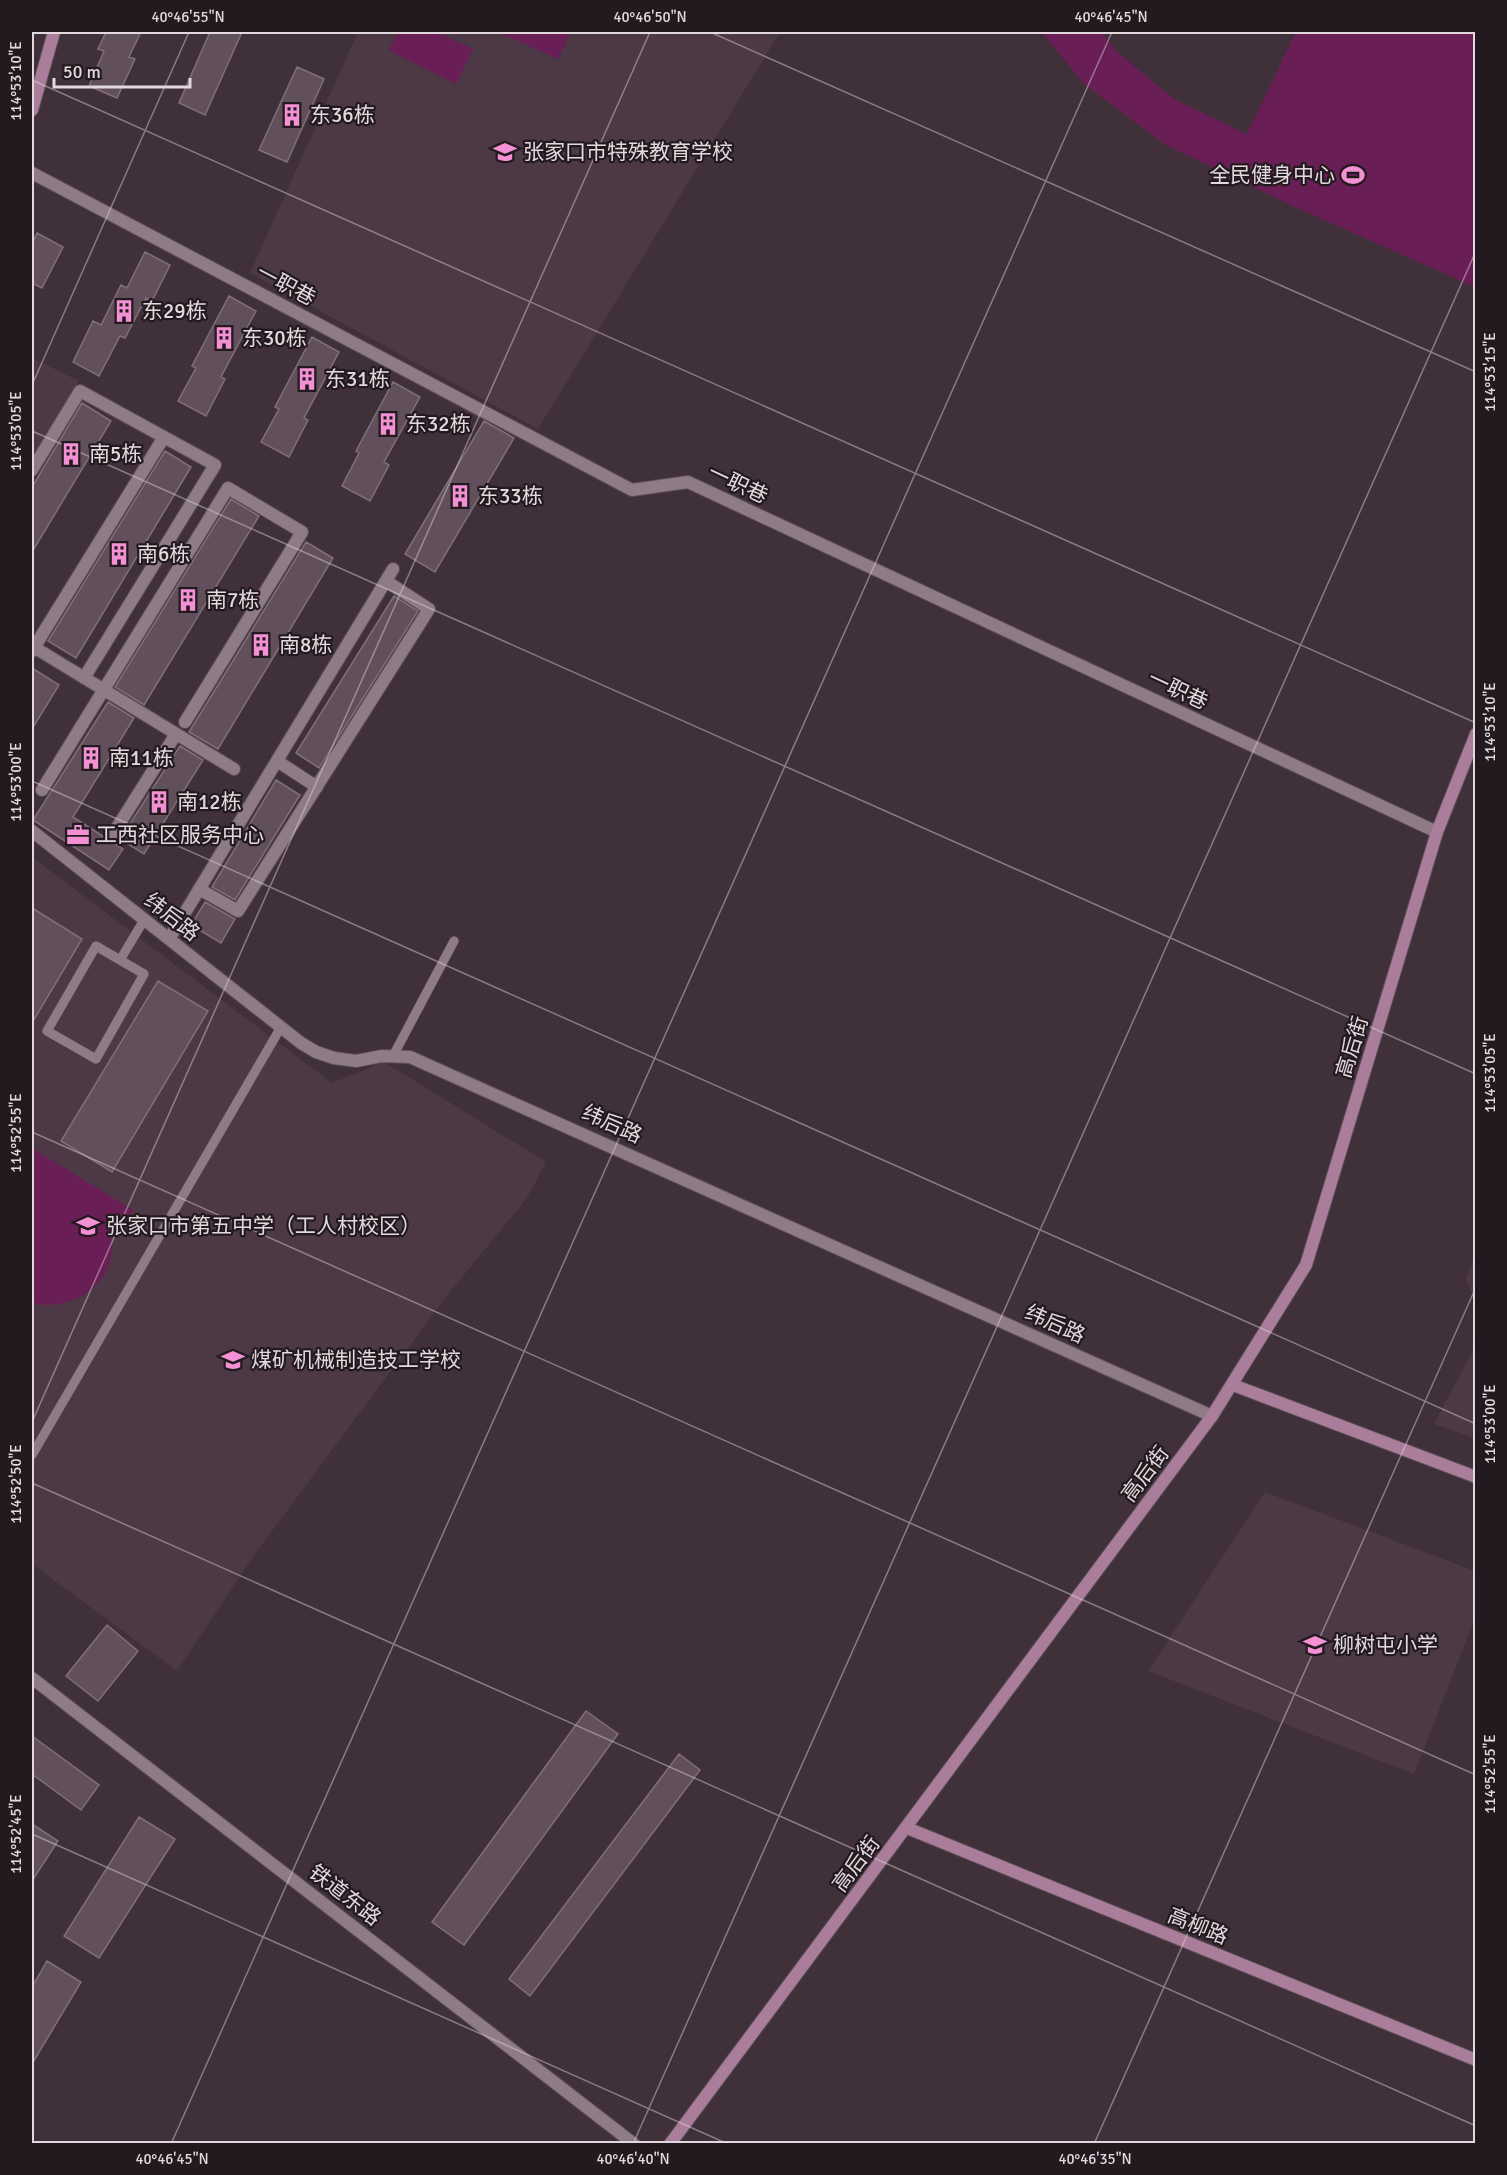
<svg xmlns="http://www.w3.org/2000/svg" width="1507" height="2175" viewBox="0 0 1507 2175" font-family="Signika,'Noto Sans SC',sans-serif">
<style>
.built{fill:#4d3846}
.green{fill:#691f55}
.building{fill:#61505b;stroke:#806e7a;stroke-width:1.5}
.lines{fill:none;stroke-linecap:round;stroke-linejoin:round}
.lane-casing{stroke:#5b4e56;stroke-width:10}
.street-casing{stroke:#5b4e56;stroke-width:14}
.secondary-casing{stroke:#5b4e56;stroke-width:14}
.lane{stroke:#8e7b87;stroke-width:9}
.street{stroke:#8e7b87;stroke-width:12}
.secondary{stroke:#aa7e9b;stroke-width:12}
.ticks{fill:none;stroke:#e2d8de;stroke-width:1.5;stroke-opacity:0.45}
.labels{text-anchor:middle;stroke-width:4.5;stroke-linejoin:round;paint-order:stroke}
.poi-label{font-size:21px;fill:#e2d8de;stroke:#221a1f;text-anchor:start}
.street-label{font-size:21px;fill:#e2d8de;stroke:#221a1f}
.neatline{fill:none;stroke:#e2d8de;stroke-width:2}
.ticks-label{font-size:15px;text-anchor:middle;fill:#e2d8de}
</style>
<rect width="100%" height="100%" fill="#40303a"/>
<!-- built -->
<path class="built" d="M358 32H780L538 429 250 273Z
M32 358 79 381 32 457Z
M32 857 332 1083 384 1062 546 1162 527 1198 445 1298 252 1558 177 1671 32 1564Z
M1475 1253V1438L1434 1424 1472 1352 1475 1301 1466 1279Z
M1265 1492 1475 1571V1618L1414 1774 1148 1671Z"/>
<!-- green -->
<path class="green" d="M398 32H437L473 49 456 84 388 50Z
M498 32H571L558 59Z
M1042 32H1102L1115 50 1174 99 1247 134 1296 32H1475V287L1295 207 1164 144 1084 84Z
M32 1148 133 1210 123 1227 110 1220C110 1232 113 1245 111 1257 103 1293 64 1311 32 1303Z"/>
<!-- building -->
<path class="building" d="M106 32H141L129 57 135 59 117 98 89 86 104 51 98 49Z
M210 32H242L205 115 179 103Z
M297 67 324 79 287 162 259 150Z
M37 233 63 247 42 288 32 283V244Z
M145 252 170 265 152 301 146 298 125 338 120 336 99 376 73 362 93 321 101 325 121 285 127 288Z
M229 296 256 311 221 377 225 379 206 416 178 401 196 368 192 366Z
M312 337 339 352 304 418 308 420 289 457 261 442 279 409 275 407Z
M393 382 420 397 384 462 389 465 370 501 342 486 359 453 356 451Z
M82 403 111 421 32 552V487Z
M484 421 514 438 435 572 405 554Z
M165 451 191 467 76 658 48 641Z
M231 499 259 516 144 705 115 687Z
M306 542 333 558 218 749 189 732Z
M394 596 418 611 319 768 296 753Z
M32 668 59 685 32 729Z
M108 702 134 718 73 817 123 849 109 870 33 820Z
M180 746 203 760 144 854 120 839Z
M276 780 300 795 235 900 212 887Z
M205 902 235 919 221 943 191 925Z
M32 908 82 939 32 1023Z
M158 981 208 1011 112 1172 61 1141Z
M107 1625 138 1651 98 1701 66 1676Z
M586 1711 618 1734 464 1945 432 1922Z
M32 1736 99 1785 81 1810 32 1774Z
M679 1754 700 1770 530 1996 509 1979Z
M139 1817 175 1839 99 1958 64 1936Z
M32 1824 58 1841 32 1881Z
M47 1961 81 1982 32 2064V1987Z"/>
<g class="lines">
<!-- lane casing -->
<g class="lane-casing">
<path id="lane" d="M96 946 144 974 96 1059 47 1031Z
M120 960 144 920
M393 1056 454 941
M32 1455 281 1027"/>
</g>
<!-- street casing -->
<g class="street-casing">
<path id="street" d="M32 173 632 490 688 482 1437 832
M32 470 80 391 215 465 84 678
M32 646 234 769
M32 651 164 437
M277 761 317 787
M42 790 228 488 302 532 185 722
M32 831 301 1043 316 1052 334 1058 356 1061 382 1056 410 1057 1212 1416
M113 834 176 734
M199 889 238 911 429 609 386 581
M169 939 393 569
M32 1678 634 2144"/>
</g>
<!-- secondary casing -->
<g class="secondary-casing">
<path id="secondary" d="M32 110 54 32
M1233 1385 1476 1477
M907 1828 1476 2060
M670 2144 1212 1416 1306 1265 1437 832 1476 734"/>
</g>
<!-- lane -->
<use href="#lane" class="lane"/>
<!-- street -->
<use href="#street" class="street"/>
<!-- secondary -->
<use href="#secondary" class="secondary"/>
</g>
<!-- ticks -->
<path class="ticks" d="M710 32 1476 372M32 80 1476 723M32 385 189 32M32 431 1476 1074M32 781 1476 1424M32 1132 1476 1775M32 1422 650 32M32 1483 1476 2126M32 1834 728 2144M171 2144 1112 32M633 2144 1476 251M1094 2144 1476 1287"/>
<!-- icons -->
<defs>
<g id="building-bare" transform="scale(1.8)"><path d="M-4-6H4V6H1V3H-1V6H-4ZM-2.5-4.3h1.7v1.8h-1.7ZM.8-4.3h1.7v1.8H.8ZM-2.5-1h1.7V.8h-1.7ZM.8-1h1.7V.8H.8Z" fill="#f491d4" stroke="#221a1f" stroke-width="2.5" paint-order="stroke"/></g>
<g id="school-bare" transform="scale(1.8)"><path d="M0-5L7-2L0 1L-7-2ZM-4 1L0 2.5L4 1V4Q0 6-4 4Z" fill="#f491d4" stroke="#221a1f" stroke-width="2.5" paint-order="stroke"/></g>
<g id="stadium-bare" transform="scale(1.8)"><path d="M0-5a6.5 5 0 1 0 0 10a6.5 5 0 1 0 0-10ZM-3.5-1.8h7v3.6h-7Z" fill="#f491d4" stroke="#221a1f" stroke-width="2.5" paint-order="stroke"/></g>
<g id="office-bare" transform="scale(1.8)"><path d="M-6-3h4V-5.5h4V-3h4V5H-6ZM-1-4.5V-3h2v-1.5ZM-6 0V1H6V0Z" fill="#f491d4" stroke="#221a1f" stroke-width="2.5" paint-order="stroke"/></g>
</defs>
<g fill-rule="evenodd">
<use href="#building-bare" x="292" y="115"/>
<use href="#school-bare" x="505" y="152"/>
<use href="#stadium-bare" x="1353" y="175"/>
<use href="#building-bare" x="124" y="311"/>
<use href="#building-bare" x="224" y="338"/>
<use href="#building-bare" x="307" y="379"/>
<use href="#building-bare" x="388" y="424"/>
<use href="#building-bare" x="71" y="454"/>
<use href="#building-bare" x="460" y="496"/>
<use href="#building-bare" x="119" y="554"/>
<use href="#building-bare" x="188" y="600"/>
<use href="#building-bare" x="261" y="645"/>
<use href="#building-bare" x="91" y="758"/>
<use href="#building-bare" x="159" y="802"/>
<use href="#office-bare" x="78" y="835"/>
<use href="#school-bare" x="88" y="1226"/>
<use href="#school-bare" x="233" y="1360"/>
<use href="#school-bare" x="1315" y="1645"/>
</g>
<g class="labels">
<!-- poi labels -->
<g class="poi-label">
<text x="310" y="122">东36栋</text>
<text x="523" y="159">张家口市特殊教育学校</text>
<text x="1335" y="182" text-anchor="end">全民健身中心</text>
<text x="142" y="318">东29栋</text>
<text x="242" y="345">东30栋</text>
<text x="325" y="386">东31栋</text>
<text x="406" y="431">东32栋</text>
<text x="89" y="461">南5栋</text>
<text x="478" y="503">东33栋</text>
<text x="137" y="561">南6栋</text>
<text x="206" y="607">南7栋</text>
<text x="279" y="652">南8栋</text>
<text x="109" y="765">南11栋</text>
<text x="177" y="809">南12栋</text>
<text x="96" y="842">工西社区服务中心</text>
<text x="106" y="1233">张家口市第五中学（工人村校区）</text>
<text x="251" y="1367">煤矿机械制造技工学校</text>
<text x="1333" y="1652">柳树屯小学</text>
</g>
<!-- street labels -->
<g class="street-label">
<text transform="translate(286 285) rotate(28)" y="7">一职巷</text>
<text transform="translate(738 484) rotate(25)" y="7">一职巷</text>
<text transform="translate(1178 690) rotate(25)" y="7">一职巷</text>
<text transform="translate(172 917) rotate(38)" y="7">纬后路</text>
<text transform="translate(1352 1047) rotate(-73)" y="7">高后街</text>
<text transform="translate(612 1124) rotate(24)" y="7">纬后路</text>
<text transform="translate(1055 1324) rotate(24)" y="7">纬后路</text>
<text transform="translate(1145 1474) rotate(-53)" y="7">高后街</text>
<text transform="translate(856 1864) rotate(-53)" y="7">高后街</text>
<text transform="translate(345 1895) rotate(38)" y="7">铁道东路</text>
<text transform="translate(1198 1926) rotate(22)" y="7">高柳路</text>
</g>
</g>
<!-- border -->
<rect width="1507" height="2175" fill="none" stroke="#221a1f" stroke-width="66"/>
<!-- scale -->
<path d="M54 78v9h136v-9" fill="none" stroke="#e2d8de" stroke-width="3"/>
<text x="63" y="78" font-size="18" fill="#e2d8de" stroke="#221a1f" stroke-width="4.5" paint-order="stroke">50 m</text>
<rect x="33" y="33" width="1441" height="2109" class="neatline"/>
<g class="ticks-label">
<text x="188" y="22">40°46'55"N</text>
<text x="650" y="22">40°46'50"N</text>
<text x="1111" y="22">40°46'45"N</text>
<text transform="translate(16 81) rotate(-90)" y="5">114°53'10"E</text>
<text transform="translate(1490 372) rotate(-90)" y="5">114°53'15"E</text>
<text transform="translate(16 431) rotate(-90)" y="5">114°53'05"E</text>
<text transform="translate(1490 722) rotate(-90)" y="5">114°53'10"E</text>
<text transform="translate(16 782) rotate(-90)" y="5">114°53'00"E</text>
<text transform="translate(1490 1073) rotate(-90)" y="5">114°53'05"E</text>
<text transform="translate(16 1133) rotate(-90)" y="5">114°52'55"E</text>
<text transform="translate(1490 1424) rotate(-90)" y="5">114°53'00"E</text>
<text transform="translate(16 1484) rotate(-90)" y="5">114°52'50"E</text>
<text transform="translate(1490 1774) rotate(-90)" y="5">114°52'55"E</text>
<text transform="translate(16 1834) rotate(-90)" y="5">114°52'45"E</text>
<text x="172" y="2164">40°46'45"N</text>
<text x="633" y="2164">40°46'40"N</text>
<text x="1095" y="2164">40°46'35"N</text>
</g>
</svg>
